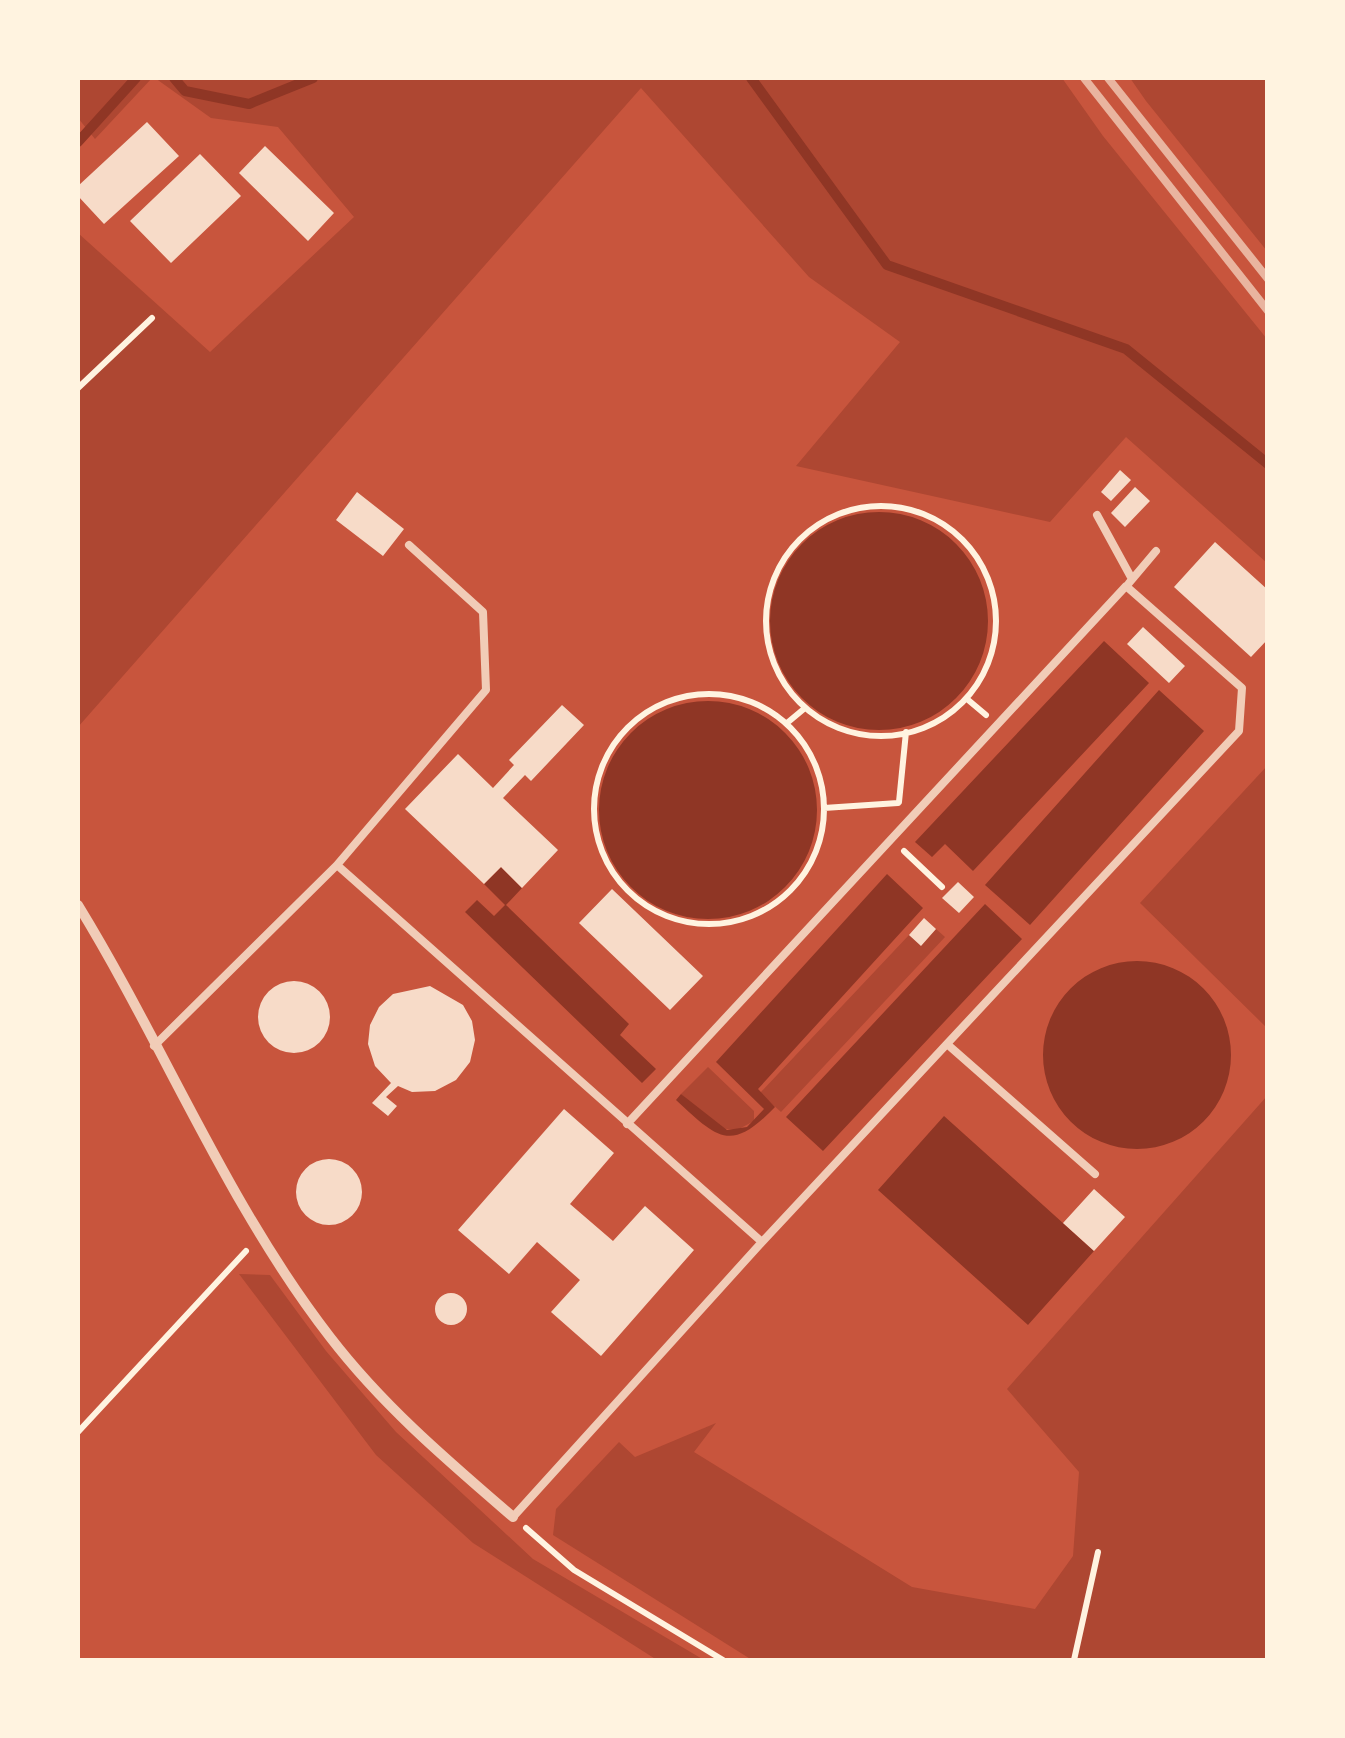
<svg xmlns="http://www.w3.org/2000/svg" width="1345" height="1738" viewBox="0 0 1345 1738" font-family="'DejaVu Sans',sans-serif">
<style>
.green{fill:#ae4732}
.water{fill:#8f3625}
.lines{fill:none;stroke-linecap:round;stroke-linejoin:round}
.stream{stroke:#8f3625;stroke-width:10}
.building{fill:#f7dbc8}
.path{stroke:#fff3e0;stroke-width:6}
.service{stroke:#f1ccb7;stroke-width:8}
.minor{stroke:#f1ccb7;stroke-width:10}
.rail{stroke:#e9b49f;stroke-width:8}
</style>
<rect width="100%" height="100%" fill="#c8553d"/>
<!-- green -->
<path class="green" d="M78 78H152L95 139 78 118Z
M155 78H1062L1103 136 1267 339V563L1126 437 1050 522 796 466 900 342 809 277 641 88 78 727V233L210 352 354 217 278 127 211 118Z
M1130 78H1267V251L1146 101Z
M1267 766V1028L1140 903Z
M936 929 945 937 781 1112 760 1093 909 935 921 945Z
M708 1067 754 1111V1121L737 1130 718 1128 681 1094Z
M1267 1096V1660H752L553 1535 556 1509 619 1442 635 1457 716 1423 694 1452 912 1587 1035 1609 1073 1556 1079 1472 1007 1389Z
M239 1274 270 1275 326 1351 396 1432 533 1559 704 1660H657L473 1543 376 1455Z"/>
<!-- water -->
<path class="water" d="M770 621a109 109 0 1 1 218 0a109 109 0 1 1-218 0Z
M1104 641 1149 683 973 871 945 844 932 857 915 842Z
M1159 690 1204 731 1030 925 985 885Z
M599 810a109 109 0 1 1 218 0a109 109 0 1 1-218 0Z
M501 867 522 888 506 905 629 1024 620 1035 656 1069 642 1083 465 912 477 900 494 916 505 905 484 884Z
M887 874 923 908 758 1089 775 1107C731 1153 718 1139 676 1100L681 1094 727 1130 747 1127 764 1109 716 1062Z
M985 904 1022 939 823 1151 786 1117Z
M1043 1055a94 94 0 1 1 188 0a94 94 0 1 1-188 0Z
M944 1116 1094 1251 1028 1325 878 1190Z"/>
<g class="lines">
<!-- stream -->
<path class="stream" d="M174 78 185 91 249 104 313 78
M751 78 887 265 1126 349 1268 464
M78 142 136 78"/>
</g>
<!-- building -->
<path class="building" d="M147 122 179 156 104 224 78 196V186Z
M265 146 334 213 308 241 239 173Z
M200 154 241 196 171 263 130 221Z
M1120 470 1131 480 1111 501 1101 492Z
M1135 487 1150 501 1125 527 1111 513Z
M357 492 404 529 383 556 336 520Z
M1215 542 1268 590V639L1251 657 1174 587Z
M1143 627 1185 666 1169 683 1127 644Z
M562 705 584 725 531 781 525 775 503 798 558 850 522 888 501 867 484 884 405 809 458 754 493 788 514 765 509 760Z
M958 882 974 897 959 913 942 898Z
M612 889 703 976 670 1010 579 923Z
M924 918 936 929 921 946 909 935Z
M258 1017a36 36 0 1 1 72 0a36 36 0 1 1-72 0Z
M430 986 463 1005 472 1021 475 1040 470 1062 456 1080 435 1091 412 1092 398 1086 386 1097 397 1106 388 1116 372 1103 391 1083 375 1066 368 1044 370 1025 379 1007 393 994Z
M564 1109 614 1153 570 1204 613 1241 645 1206 694 1250 601 1356 551 1312 580 1280 537 1242 509 1274 458 1230Z
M296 1192a33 33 0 1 1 66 0a33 33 0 1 1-66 0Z
M1094 1189 1125 1217 1094 1251 1063 1223Z
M435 1309a16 16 0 1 1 32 0a16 16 0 1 1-32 0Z"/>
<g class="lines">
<!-- path -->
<path class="path" d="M78 388 152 318
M766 621a115 115 0 1 1 230 0a115 115 0 1 1-230 0Z
M594 809a115 115 0 1 1 230 0a115 115 0 1 1-230 0Z
M967 699 986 715
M787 723 805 708
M899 802 906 732
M824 808 898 803
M904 851 942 887
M78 1432 246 1251
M526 1528 574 1570 723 1660
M1074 1660 1098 1552"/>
<!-- service -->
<path class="service" d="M1097 515 1132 579
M1129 583 1156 551
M337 865 486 690 483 612 409 545
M947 1044 1095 1174
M154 1046 337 865 762 1242
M513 1517 762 1242 1239 731 1242 688 1126 586 627 1124"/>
<!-- minor -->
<path class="minor" d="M78 905C165 1047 227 1204 330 1337 383 1406 448 1461 513 1517"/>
<!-- rail -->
<path class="rail" d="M1084 78 1268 311
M1108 78 1268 279"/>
</g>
<!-- border -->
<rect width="1345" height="1738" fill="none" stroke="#fff3e0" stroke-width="160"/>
</svg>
